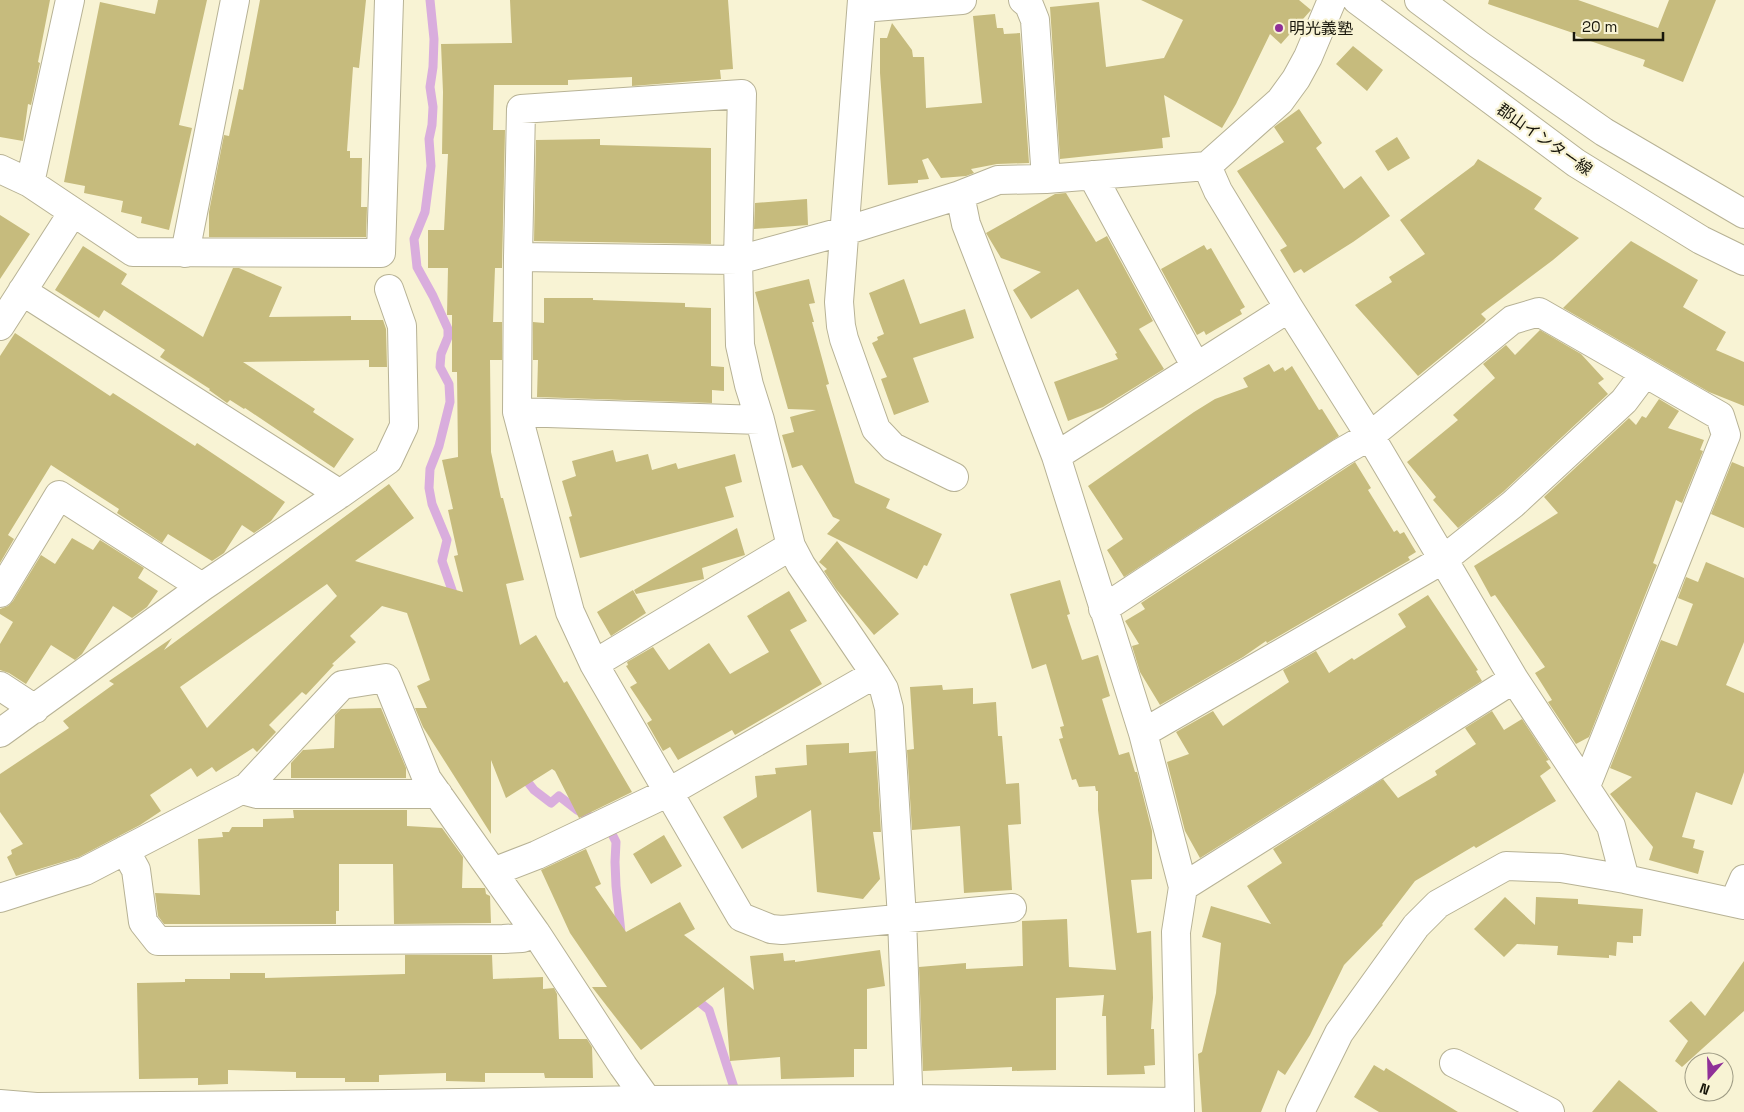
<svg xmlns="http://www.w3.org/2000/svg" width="1744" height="1112" viewBox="0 0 1744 1112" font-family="'Space Grotesk','Noto Sans JP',sans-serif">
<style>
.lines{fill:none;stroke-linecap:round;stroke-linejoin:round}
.stream{stroke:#d9addd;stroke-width:9}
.building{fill:#c6bb7d;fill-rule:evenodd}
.minor-casing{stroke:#b7b295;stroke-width:30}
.minor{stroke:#fff;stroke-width:28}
.poi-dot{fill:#8f3098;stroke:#f8f3d4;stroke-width:2}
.labels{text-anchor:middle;stroke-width:4.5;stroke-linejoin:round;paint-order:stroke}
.poi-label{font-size:16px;fill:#18160b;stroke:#f8f3d4;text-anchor:start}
.street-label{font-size:16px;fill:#18160b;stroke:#f8f3d4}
</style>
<rect width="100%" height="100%" fill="#f8f3d4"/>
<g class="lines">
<!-- stream -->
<path class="stream" d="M430 0 434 39 433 67 430 87 433 107 432 125 429 139 431 166 425 212 414 239 417 267 433 296 448 329V337L441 354 440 367 449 384 450 402 439 446 430 469 429 488 432 504 447 540 442 561 455 599
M523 776 534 790 551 803 559 796 577 810 608 826 616 842 615 862 616 886 621 933
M693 997 709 1010 737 1097"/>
</g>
<!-- building -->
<path class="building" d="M0 0H50L38 62 40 63 31 105 28 104 23 141 0 137Z
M158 0H207L179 125 192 128 169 230 141 223 142 217 121 212 123 201 84 193 85 186 64 182 100 2 155 14Z
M260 0H366L359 68 353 67 347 151H350V158H362L361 207H367L366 237H209V212L224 135 229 136 239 89 243 90Z
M510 0H728L733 69 720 70 721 79 632 86V77L568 80V85H494L493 130H505L502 268H495L493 322H502V360H490L491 452 501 498H503L524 580 506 584 520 645 536 635 564 683 567 681 632 792 579 818 555 771 552 769 506 798 491 760V834L423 727 415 708H427L417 686 430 680 407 613 382 606 350 636 356 642 332 664 334 665 306 695 302 692 269 725 276 732 257 752 253 748 216 772 212 767 197 777 191 768 150 795 161 811 140 825 79 857 16 876 7 857 12 854 11 850 23 844 0 812V774L69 728 63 721 114 684 109 681 172 638 164 650 389 484 414 518 355 561 463 592 454 556 458 555 448 510 453 509 442 460 458 457 457 372H452V315H447L448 268H428V230H444L448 154H442L443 92 441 44 512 43ZM327 584 337 596 207 728 180 687Z
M1141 0H1299L1311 10 1281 44 1270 34 1236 104 1222 128 1164 95 1170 137 1162 138 1163 148 1060 159 1050 7 1099 2 1106 67 1164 58 1183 20Z
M1489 0H1578L1658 28 1669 0H1716L1683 82 1643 66 1645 60 1576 36V34L1488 4Z
M995 14 997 28H1003L1004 34 1020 33 1029 163 997 164 971 169 974 173 966 176 941 178 928 158 922 160 929 179 918 180V183L888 185 880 73V38H887L892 23 912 50 913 57H924L926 108 982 103 973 16Z
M1353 46 1383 70 1367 91 1336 64Z
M1299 109 1322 143 1316 148 1344 189 1361 176 1390 216 1353 242 1304 273 1301 269 1294 273 1280 250 1287 246 1237 171 1284 142 1274 127Z
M1397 137 1410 158 1388 171 1375 151Z
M600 139V145L711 148V244L534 241 536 140Z
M1478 159 1542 198 1534 209 1579 238 1553 260 1481 314 1486 319 1484 322 1418 376 1355 305 1392 282 1389 277 1425 254 1400 220 1474 165Z
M1066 193 1096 242 1107 236 1153 321 1139 329 1164 369 1103 407 1068 421 1054 382 1118 359 1115 354 1117 353 1078 289 1031 319 1013 290 1041 272 1001 258 986 233 1055 194Z
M807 199 808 225 754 229 755 203Z
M0 215 30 234 0 279Z
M1631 241 1698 280 1683 307 1726 332 1716 350 1744 362V406L1709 392 1563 308Z
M1204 245 1207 250 1211 248 1245 307 1240 310 1242 314 1206 335 1204 331 1197 335 1161 269Z
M83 246 127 274 121 284 203 337 233 268H239L282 287 269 317 351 316V320H383L386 329 387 367H369V360L243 362 315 409 313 412 354 439 334 468 245 408 244 409 230 400 227 403 209 390 210 389 160 357 165 350 104 310 99 318 55 290Z
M809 279 815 303 809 304 814 322H812L829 384 826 385 855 483 890 499 886 508 942 534 927 566 924 565 917 579 827 534 840 520 833 517 802 465 792 468 782 435 794 432 790 417 816 410 788 409 755 292Z
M904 279 920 324 965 309 974 338 913 358 929 402 894 415 881 379 887 377 872 343 878 340 877 337 884 334 869 293Z
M544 298H593V300L685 303V307L711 308V366L724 367V391L712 390V403L537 397 538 360H533V322L544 323Z
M1540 330 1581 354 1604 379 1598 383 1608 394 1503 492 1458 528 1433 500 1436 497 1407 462 1458 420 1453 415 1495 378 1483 364 1506 345 1515 355Z
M15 333 110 396 113 393 195 446 197 443 285 502 271 521 254 533 242 525 224 553 212 561 168 534 162 543 117 513 119 509 51 465 8 535 14 539 0 563V356Z
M1269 364 1274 372 1283 367 1285 371 1292 366 1319 410 1322 409 1339 436 1124 577 1107 550 1123 539 1088 486 1194 412 1215 399 1248 387 1243 378Z
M1659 399 1679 411 1668 428 1704 440 1700 450 1703 451 1682 503 1676 500 1653 563 1657 565 1589 737 1576 744 1548 702 1552 700 1535 673 1545 667 1495 595 1491 597 1474 566 1558 513 1544 497 1629 418 1636 425 1642 416 1646 418Z
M613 450 616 462 648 454 652 470 676 463 678 469 735 454 742 482 725 487 734 517 580 558 569 517 572 516 562 481 576 476 572 461Z
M1355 462 1371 488 1368 490 1394 532 1397 530 1400 534 1404 532 1416 552 1408 557 1410 560 1267 643 1266 641 1243 657 1160 705 1140 672 1132 646 1139 644 1125 621 1145 609 1141 603Z
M1732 462 1744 467V528L1711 514Z
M737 528 745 555 702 568 704 579 636 594 634 590Z
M72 538 93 550 100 540 144 568 138 578 158 591 147 607 132 618 113 606 82 654 75 660 51 645 26 684 9 673 0 670V644L13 622 0 614V609L8 606 13 601 41 555 55 564Z
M837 541 899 614 874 635 836 589 824 571 827 569 819 562Z
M1706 562 1744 578V642L1726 685 1744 693V772L1732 805 1696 792 1682 837 1695 840 1693 848 1704 851 1698 874 1649 860 1653 847 1610 794 1632 777 1610 768 1661 640 1677 646 1693 604 1678 598 1686 577 1698 582Z
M1060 580 1070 614 1067 615 1082 660 1098 655 1110 696 1102 699 1119 755 1129 752 1135 772H1137L1152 831V879L1131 880 1137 933 1151 931 1153 998 1151 1029H1154L1155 1065 1144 1066 1145 1074 1107 1075 1106 1016H1102L1104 995 1056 998V1070L1012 1071V1067L923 1071 919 967 966 963V969L1023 966 1022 921 1067 919 1069 967 1116 970 1098 810V791H1096L1095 786 1079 787 1076 779 1072 780 1059 739 1063 738 1060 727 1064 726 1046 664 1032 669 1010 594Z
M633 590 646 613 611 636 597 612Z
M789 591 807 621 790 630 822 684 735 735 732 730 678 760 670 747 663 751 647 723 652 720 630 687 637 683 626 666 628 665 627 662 653 647 669 670 709 643 730 674 769 652 747 616Z
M1428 595 1478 670 1476 671 1482 681 1200 858 1185 831 1167 762 1189 754 1176 732 1213 711 1223 726 1289 682 1283 670 1316 651 1329 673 1352 658 1354 660 1406 627 1398 614Z
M942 685 943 690 973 688V704L996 702 998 736H1002L1006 784 1019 783 1021 824 1008 825 1012 890 964 893 960 826 912 830 907 750 914 749 910 687Z
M381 708 406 768V778H291V763L303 750 334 748 335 715 341 709Z
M1492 711 1504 730 1522 719 1549 760 1546 761 1551 768 1540 776 1556 801 1476 848 1474 846 1415 881 1382 924 1383 925 1344 965 1310 1035 1285 1075 1278 1070 1261 1112H1202L1198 1054 1202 1052 1216 993 1221 943 1202 937 1211 906 1271 924 1247 886 1282 863 1273 849 1383 779 1398 798 1437 775 1435 771 1476 744 1465 728Z
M849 743V753L876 751 881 832H873L880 879 863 899 817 892 811 810 742 849 723 817 757 797 755 776 776 774 775 768 807 765 806 745Z
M293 810H407V826L442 828 463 857 462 888H485L486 894 490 896 491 923 394 924 393 864H339V911H336V924H164L158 916 155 893 200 895 198 839 223 837 222 832H229L232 827H263V819L294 818Z
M664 835 682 866 651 884 633 854Z
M586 849 601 884 595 887 626 932 680 902 695 929 684 935 754 990 750 956 783 953 784 961 795 960V962L880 950 885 986 867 989V1049H854V1077L781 1079 780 1057 730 1061 724 987 641 1050 592 987H607L570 933 541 870Z
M1505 897 1535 925 1536 897 1578 899V904L1643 909 1641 936H1633V943L1617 942 1616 956 1609 955V958L1557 955 1558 946 1517 944 1504 957 1474 929Z
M405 955H492L493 979 543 977V989L554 988 557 994 559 1039H587L592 1047 593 1078H545L544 1073H485V1082L446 1081V1073L379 1075V1082H345V1078H296V1072L228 1070V1084L198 1085V1078L139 1079 137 983 185 982V979H230V973H265V978L405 974Z
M1744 961V1011L1682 1067 1675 1061 1688 1041 1669 1021 1691 1001 1705 1016Z
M1374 1065 1384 1071 1386 1068 1458 1112H1379L1354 1097Z
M1619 1080 1658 1112H1592Z"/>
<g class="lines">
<!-- minor casing -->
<g class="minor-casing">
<path id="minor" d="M862 0 839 302 841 326 844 339 876 429 893 447 954 477
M1023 0 1029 5 1035 20 1046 179
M1357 0 1576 163 1701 240 1744 261
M1419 0 1478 44 1604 132 1744 214
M862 8 962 0
M1207 166 1280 101 1296 79 1308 57 1332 0
M0 169 30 183 133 252 381 253 389 0
M1092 175 1196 367
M30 183 70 0
M960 195 845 231 738 260 518 257 517 412 570 612 594 664 741 917 771 929 782 930 1012 908
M185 253 235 0
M518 257 521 109 742 94 738 260 740 345 749 385 760 420 791 546 801 565 875 674 884 689 889 708 902 918 909 1112
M0 326 73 212
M517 412 760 420
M1056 456 1289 308
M340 494 388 460 404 426 402 326 389 289
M0 593 59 495 202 587
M1103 609 1340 453 1370 436 1512 320 1539 312 1720 416 1726 435 1586 786
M594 664 791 546
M0 686 35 709
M0 733 202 587 340 494 22 291
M1143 733 1444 559 1513 504 1624 401 1645 373
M242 790 257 794H438
M125 850 136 870 143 922 158 941 503 939 522 938 536 933
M493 872 537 855 669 792 875 674
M1183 887 1514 679
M0 898 85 871 247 787 342 685 386 678 427 779 536 933 623 1066 655 1111
M1734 902 1744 879
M1454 1063 1550 1112
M0 1104 36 1107 391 1104 647 1100 908 1099 1179 1102
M1180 1112 1176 932 1183 887 1143 733 1056 456 966 224 960 195 998 180 1046 179 1207 166 1218 191 1289 308 1370 436 1514 679 1611 826 1625 879
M1300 1112 1339 1033 1416 926 1438 904 1506 866 1561 868 1625 879 1744 905"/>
</g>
<!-- minor -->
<use href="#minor" class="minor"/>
</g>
<!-- markers -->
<circle class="poi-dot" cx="1279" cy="28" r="5"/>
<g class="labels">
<!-- poi labels -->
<g class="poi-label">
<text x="1289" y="34">明光義塾</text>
</g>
<!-- street labels -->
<g class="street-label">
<text transform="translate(1545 139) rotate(35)" y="6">郡山インター線</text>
</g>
</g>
<!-- north arrow -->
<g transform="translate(1709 1077) rotate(200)"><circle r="24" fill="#f8f3d4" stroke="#9e9b84"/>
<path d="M0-4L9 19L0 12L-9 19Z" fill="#8f3098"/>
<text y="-8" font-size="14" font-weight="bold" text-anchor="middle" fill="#18160b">N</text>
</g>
<!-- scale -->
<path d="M1574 32v8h89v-8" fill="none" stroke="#18160b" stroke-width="2.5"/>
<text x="1582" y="32" font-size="15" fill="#18160b" stroke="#f8f3d4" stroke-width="4" paint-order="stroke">20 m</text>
</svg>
